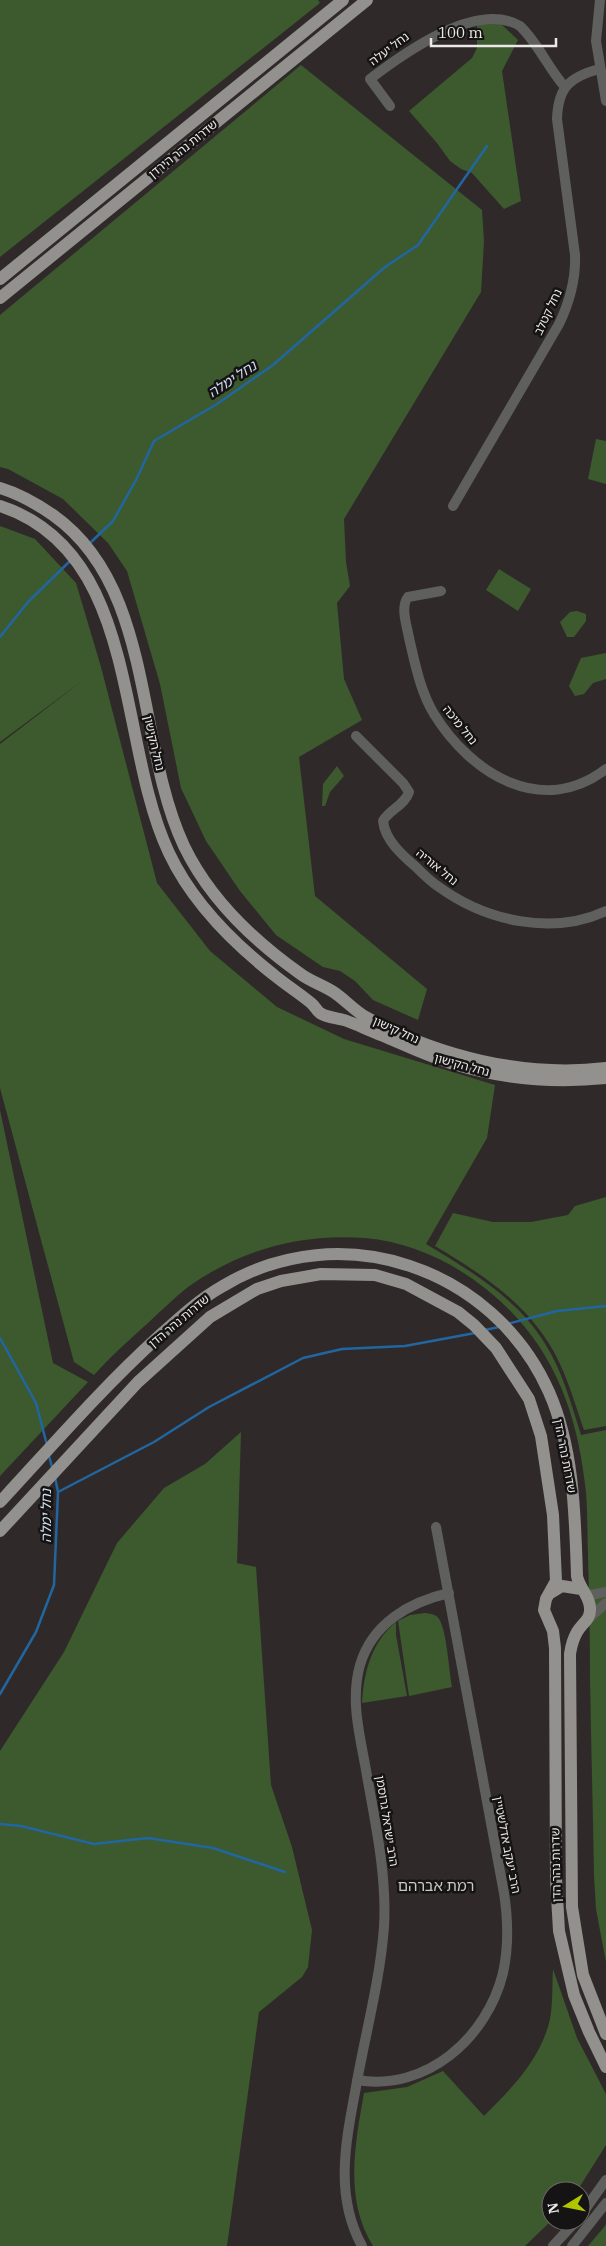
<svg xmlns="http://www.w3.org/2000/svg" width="606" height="2246" viewBox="0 0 606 2246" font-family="'IBM Plex Serif','Noto Sans Hebrew',serif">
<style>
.green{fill:#3c5a2e}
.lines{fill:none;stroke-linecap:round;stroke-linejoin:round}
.stream{stroke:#2166a0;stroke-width:2.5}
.minor{stroke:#5f5f5d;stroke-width:10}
.major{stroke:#92918d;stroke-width:12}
.labels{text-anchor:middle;stroke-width:5;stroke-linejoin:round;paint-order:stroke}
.street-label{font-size:12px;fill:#ebe8e7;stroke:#151313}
.water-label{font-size:14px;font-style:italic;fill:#cedeef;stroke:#151313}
.quarter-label{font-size:15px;fill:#ccc6c4;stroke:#151313}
</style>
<rect width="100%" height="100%" fill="#2f2a29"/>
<!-- green -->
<path class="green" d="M0 0H318L320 3 0 257Z
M477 21 499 22 518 40 502 71 521 201 504 209 472 173 461 169 450 161 437 143 409 111 472 58 477 48Z
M301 65 482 210 484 241 481 292 344 519 346 562 350 586 337 603 344 679 362 720 299 757 315 896 427 989 418 1020 373 1000 355 981 340 971 323 967 276 935 240 891 206 841 181 788 160 684 127 571 108 543 63 499 8 469 0 467V315Z
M596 439 606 441V484L588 479Z
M0 526 35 539 76 583 101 667 157 883 210 951 277 1007 344 1039 495 1085 487 1138 426 1244C469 1270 517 1298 544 1342 562 1370 571 1403 581 1435L606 1430V1962L596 1909 594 1875C593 1809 591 1743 590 1677 590 1635 589 1594 588 1553 587 1530 588 1506 585 1484 576 1405 549 1339 486 1289 451 1261 410 1242 365 1238 300 1233 240 1250 188 1287 174 1298 161 1311 148 1323 129 1340 111 1356 94 1375L74 1362 0 1088V744L82 681 0 742Z
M499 569 531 589 518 611 486 590Z
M577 611 586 614V621L574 637H567L560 622 570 612Z
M606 653V679L593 683 584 694 575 696 569 686 581 658Z
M337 766 344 776 330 792 325 806H322L323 784Z
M0 1110 53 1363 88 1382 0 1476Z
M606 1197V1426L584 1430C574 1401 565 1368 548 1342 520 1298 478 1272 435 1246L453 1213 493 1222H531L568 1215 575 1206Z
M241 1432 237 1563 256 1567 271 1785 292 1847 312 1930 308 1967 302 1977 259 2012 227 2246H0V1751L64 1652 117 1543 164 1488 205 1464Z
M425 1613C431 1614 436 1614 439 1619 447 1631 449 1672 452 1687L409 1696 398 1621 410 1615Z
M396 1622V1635L407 1696 362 1703C364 1672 371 1643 396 1622Z
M553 1969 577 2038 606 2094V2145L577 2191H551V2221L525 2246H373C344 2199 355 2144 364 2093L407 2087 443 2071 484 2116C512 2088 541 2059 550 2019 553 2003 552 1985 553 1969Z
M606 2224V2246H588L605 2226Z"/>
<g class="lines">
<!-- stream -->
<path class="stream" d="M89 544 113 521 136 480 154 441 217 404 273 365 385 267 418 245 487 146
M0 637 28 602 70 561
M507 1324 557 1311 606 1306
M485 1330 499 1327
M0 1338 36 1403 47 1445
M49 1456 52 1467
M58 1492 154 1442 209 1407 303 1358 342 1349 405 1346 475 1333
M0 1694 36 1632 54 1585 58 1492 55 1477
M0 1824 21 1826 94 1844 148 1838 213 1848 285 1872"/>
<!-- minor -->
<path class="minor" d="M600 0 596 41 606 101
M390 106 370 79C404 53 477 0 520 26 538 43 548 68 565 87
M453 506 559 324C570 301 576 280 575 255L557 119C558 87 570 77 599 69
M441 591 408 597C400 607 407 626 409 638 415 663 420 691 434 714 471 774 542 818 606 769
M356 736 403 783 409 792C405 805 389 810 383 821 385 840 402 855 416 867 423 874 431 882 439 887 486 921 552 936 606 911
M586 1596 606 1592
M588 1619 606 1603
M357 2080C426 2092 487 2038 503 1973 509 1946 508 1919 504 1893L436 1527
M581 2215 606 2180
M362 2246C334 2195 346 2141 356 2087 365 2035 380 1981 384 1927 387 1874 375 1822 366 1770 360 1736 350 1700 360 1665 372 1624 409 1602 449 1593
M553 2246 576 2221
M572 2246 606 2203"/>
<!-- major -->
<path class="major" d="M0 279 343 0
M0 298 367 0
M0 488C20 494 37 504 53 515 155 587 135 742 184 846 209 898 255 942 302 975 312 982 325 986 335 993 345 1000 353 1009 364 1016 436 1056 524 1078 606 1068
M0 506C141 552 116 742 169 853 192 902 232 942 274 975 286 985 299 993 311 1003 315 1006 316 1010 320 1013 327 1018 339 1018 347 1021 358 1025 370 1031 381 1035 405 1045 429 1057 454 1064 503 1079 556 1083 606 1078
M0 1502C51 1447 101 1389 157 1338 178 1319 198 1300 223 1286 341 1215 494 1268 549 1392 574 1449 575 1515 577 1576 579 1588 590 1596 590 1608 591 1620 582 1623 577 1632 573 1639 571 1647 570 1654L572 1907 583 1975 606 2034
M0 1531 138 1382 210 1317 257 1289 281 1281 321 1274 375 1275 406 1284 458 1312 474 1325 496 1348 529 1399 541 1436 553 1515 556 1581 546 1599 544 1610 553 1631 555 1648 556 1879 559 1931 574 1995 589 2032 606 2067
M549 1594 562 1586 581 1589"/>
</g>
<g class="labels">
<!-- street labels -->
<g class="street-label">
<text transform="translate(389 49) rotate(-37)" y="4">נחל יעלה</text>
<text transform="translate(183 149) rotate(-39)" y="4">שדרות נהר הירדן</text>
<text transform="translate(548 312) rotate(-65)" y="4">נחל קטלב</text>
<text transform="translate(460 725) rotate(51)" y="4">נחל מיכה</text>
<text transform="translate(154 743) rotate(77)" y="4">נחל הקישון</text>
<text transform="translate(437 867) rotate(39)" y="4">נחל אוריה</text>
<text transform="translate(396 1030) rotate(24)" y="4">נחל קישון</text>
<text transform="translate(462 1065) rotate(15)" y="4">נחל הקישון</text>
<text transform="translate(179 1321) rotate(-40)" y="4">שדרות נהר הדן</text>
<text transform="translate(565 1456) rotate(79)" y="4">שדרות נהר הדן</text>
<text transform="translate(387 1821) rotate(81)" y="4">הרב ישראל גרוסמן</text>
<text transform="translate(507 1845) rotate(79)" y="4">הרב יעקב אדלשטיין</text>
<text transform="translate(556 1865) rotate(-91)" y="4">שדרות נהר הדן</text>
</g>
<!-- water labels -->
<g class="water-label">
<text transform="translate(232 379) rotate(-33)" y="5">נחל ימלה</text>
<text transform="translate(46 1516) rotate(-90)" y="5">נחל ימלה</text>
</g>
<!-- quarter labels -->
<g class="quarter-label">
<text x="436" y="1891">רמת אברהם</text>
</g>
</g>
<!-- north arrow -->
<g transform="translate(566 2206) rotate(260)"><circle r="24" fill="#151313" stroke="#6b6868"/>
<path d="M0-4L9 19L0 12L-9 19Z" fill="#b0c502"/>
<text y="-8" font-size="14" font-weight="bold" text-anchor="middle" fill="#ebe8e7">N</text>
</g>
<!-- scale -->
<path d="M431 38v8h125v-8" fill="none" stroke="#ebe8e7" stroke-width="2.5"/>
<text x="438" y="38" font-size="15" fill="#ebe8e7" stroke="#151313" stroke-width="4" paint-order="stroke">100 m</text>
</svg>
